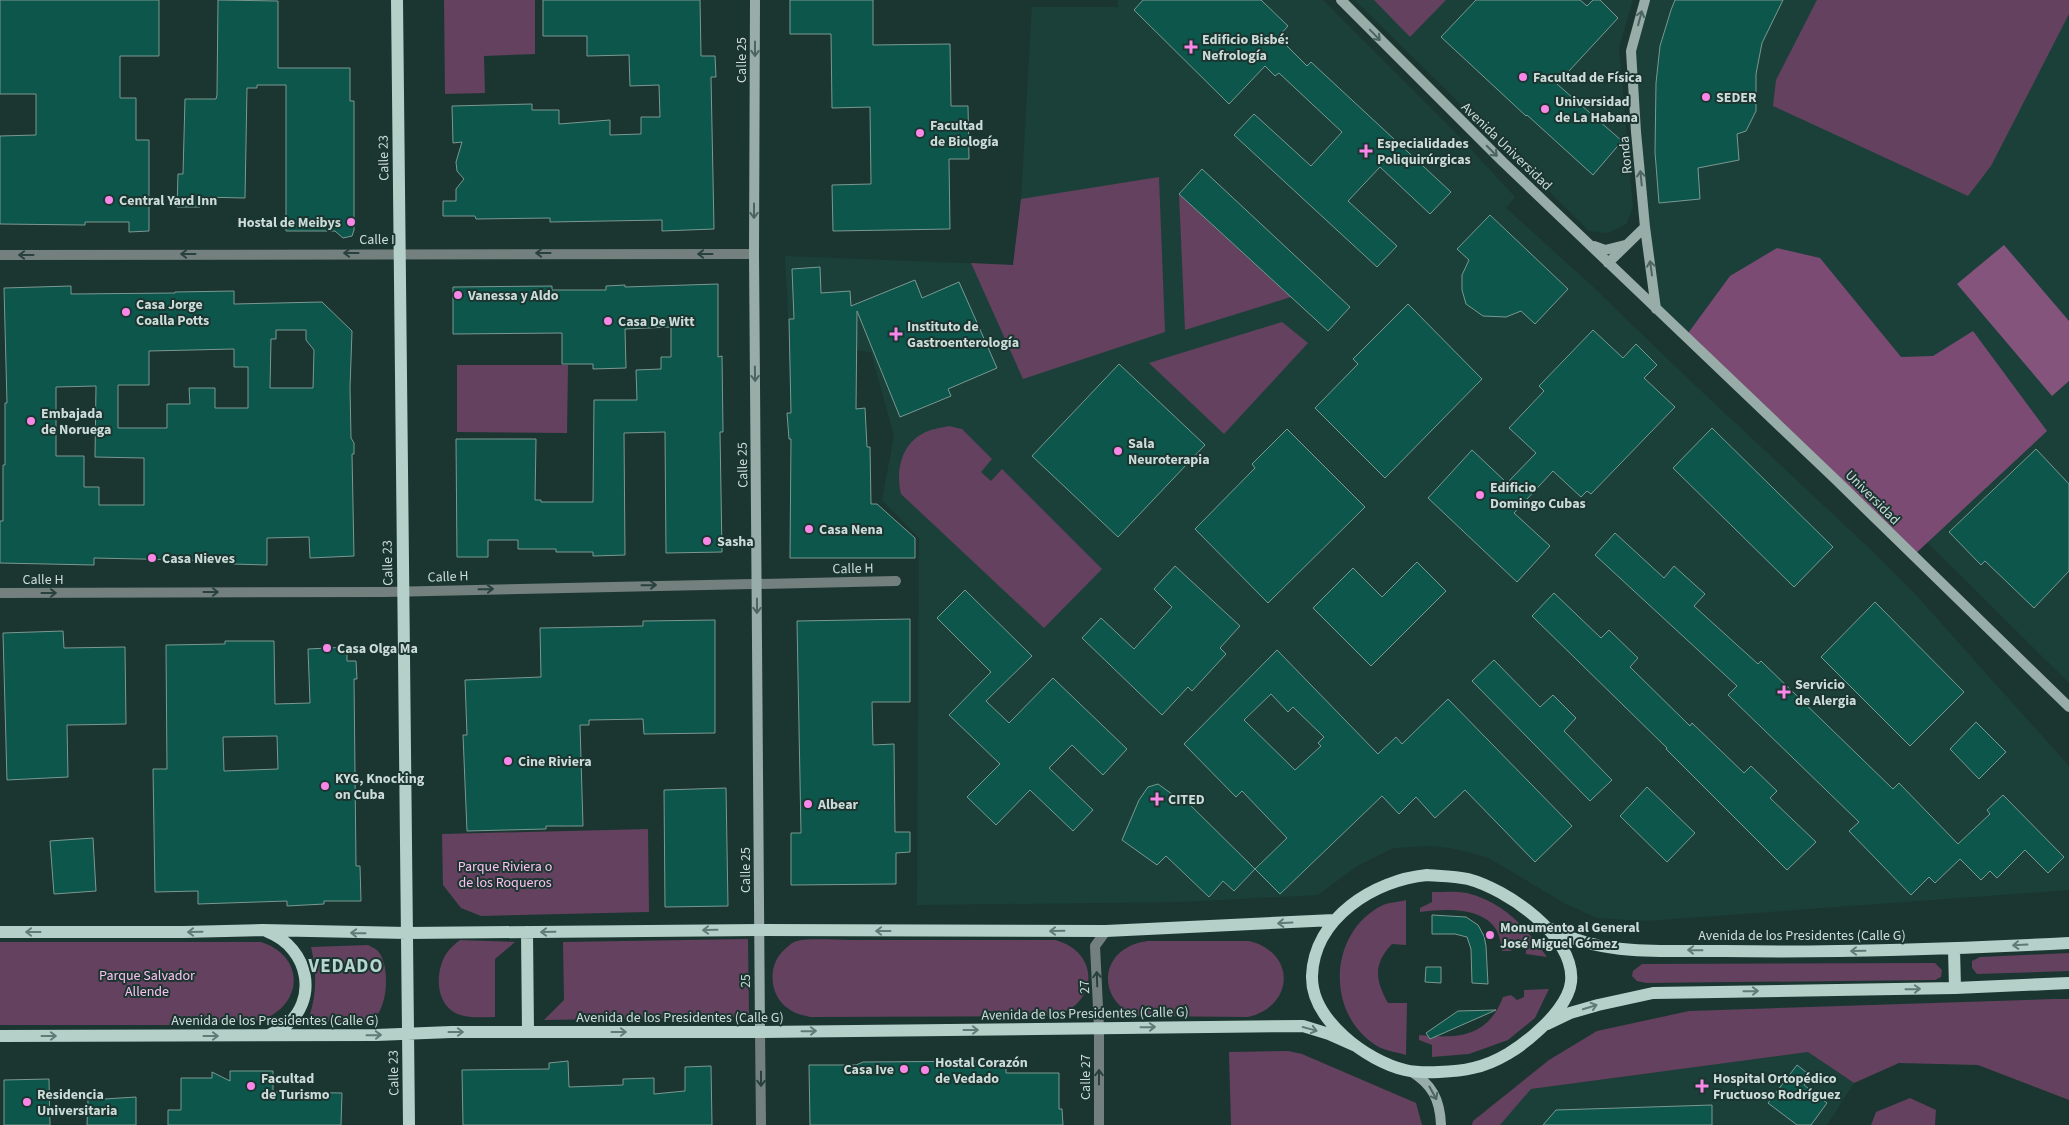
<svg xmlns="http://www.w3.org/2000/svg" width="2069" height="1125" viewBox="0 0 2069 1125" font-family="'Source Sans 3',sans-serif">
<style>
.built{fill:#1b4039}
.green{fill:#64415e}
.forest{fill:#7c4b74}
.water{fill:#85547d}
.building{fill:#0c564b;stroke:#7b9892;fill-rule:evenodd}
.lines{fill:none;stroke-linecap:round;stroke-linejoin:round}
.street{stroke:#73807d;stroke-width:10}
.secondary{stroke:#98aca8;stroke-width:10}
.primary{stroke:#b5cfc9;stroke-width:12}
.oneway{stroke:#4d6561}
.oneway2{stroke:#28413c}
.oneway3{stroke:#607b75}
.poi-dot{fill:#f987e8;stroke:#1b3631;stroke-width:2}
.labels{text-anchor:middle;stroke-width:4;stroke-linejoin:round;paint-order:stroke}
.poi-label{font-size:14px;font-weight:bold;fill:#cddcd9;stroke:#1b3631;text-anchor:start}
.street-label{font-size:14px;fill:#cddcd9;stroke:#1b3631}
.park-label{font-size:14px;fill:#fdc0f1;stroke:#1b3631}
.district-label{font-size:19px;font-weight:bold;letter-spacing:1px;fill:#b7d6cf;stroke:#1b3631}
</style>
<rect width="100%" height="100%" fill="#1b3631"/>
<!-- built -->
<path class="built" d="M1118 0H1323L1455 132 1515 197 1506 208 1590 284 1682 373 1869 548 1915 594 2069 766V890L1645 921 1597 918 1564 903 1487 857 1450 848 1431 846 1393 848 1357 866 1318 895 1182 902 917 905 919 538 882 500 894 436 871 352 854 350 790 352 785 256 1013 265 1021 199 1032 7H1118Z
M1355 0H1633L1619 48 1633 208 1626 224 1608 233 1589 231Z
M1645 0H2069V683L1932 547 1656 309 1631 51Z
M1808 1052 1854 1083 1827 1125H1500L1531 1089Z"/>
<!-- green -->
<path class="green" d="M444 0H535V54L484 56 485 93 445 94Z
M1374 0H1446L1410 37Z
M1817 0H2069V14L1991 166 1968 196 1773 106 1776 80Z
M1159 177 1165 332 1023 379 971 263 1013 265 1021 199Z
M1179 194 1291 297 1185 330Z
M1282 322 1308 343 1224 434 1149 363Z
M457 365H568L567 433 457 432Z
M949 426 962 429 992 459 981 472 991 481 1002 469 1102 569 1044 628 901 494C896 473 900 446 922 434 930 429 940 428 949 426Z
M648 829 649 912 481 916 461 908 443 885 442 834Z
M1432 892C1443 892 1456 891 1467 893 1505 903 1525 927 1547 957L1526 954V949L1521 944 1516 945 1511 951H1502C1501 945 1500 937 1497 931 1483 906 1444 909 1420 912V908L1432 902Z
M1406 900V945L1392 944C1373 964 1375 980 1388 1003H1407L1406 1055C1397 1052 1385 1051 1377 1046 1325 1014 1328 932 1383 905 1390 902 1399 902 1406 900Z
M748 939 749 1017 544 1020 564 1000 563 942Z
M460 940 515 942 495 959V1017C485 1017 473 1018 464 1016 435 1010 434 974 446 954 450 948 455 944 460 940Z
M851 940H1055C1101 952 1099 1006 1052 1016L810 1017C803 1015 795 1014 789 1009 770 997 767 968 782 952 786 948 792 942 797 941 810 938 837 940 851 940Z
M1148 941H1249C1296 952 1295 1006 1248 1017L1135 1016C1093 996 1102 946 1148 941Z
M0 942H261C305 956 304 1004 262 1020L180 1025H0Z
M368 945C371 947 375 948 378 951 391 965 389 1018 366 1023 354 1025 322 1020 308 1020 317 996 317 972 311 947Z
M2069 953V971L1977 974 1972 968V961L1980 957Z
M1935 963 1942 970 1941 977 1935 980 1646 983 1637 981 1632 976 1633 971 1642 964Z
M1549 989 1535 1018 1508 1040 1469 1054 1432 1057V1045L1419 1040V1035C1458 1039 1488 1037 1503 997L1511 995 1517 1000 1524 997V990Z
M2054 999H2069V1100L1978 1065 1899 1063 1854 1083 1808 1052 1531 1089 1500 1125H1472L1473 1121 1549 1060 1597 1031 1689 1011Z
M1288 1051 1302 1054 1416 1103 1422 1125H1231L1229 1052Z
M1910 1098 1936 1110 1935 1125H1871L1876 1112Z"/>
<!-- forest -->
<path class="forest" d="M1777 248 1820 258 1901 357 1933 356 1973 331 2047 431 1913 556 1686 336 1730 276Z"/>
<!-- water -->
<path class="water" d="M2004 245 2069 321V381L2052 396 1957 284Z"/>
<!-- building -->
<path class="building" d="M0 0H159V56H120V98H136V140H149V231L129 232V222H85V225L0 224V136L36 135V94H0Z
M218 0 278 1V68H350V101H354V230L352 236 343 238 335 231H286V85H257V88H247L245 198 200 197V207H177L178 174H183L185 99H216L217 95Z
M543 0H700L701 56H715L716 77H711L714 229 662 231V220L550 222V218L476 219 475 216H443V201H456V189L464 179 457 171 456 162 462 142 453 143 452 106 532 104V110H559V124L610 120V135L641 134V117H660L659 85 630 86 629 55 587 56V36H543Z
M790 0H873V45L950 44 951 106H968L969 159H949L950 229 833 231 832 185 871 184 870 107 832 108 831 34H790Z
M1143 0H1261L1288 26 1278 37 1307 66 1311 62 1451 192 1430 214 1380 167 1348 201 1397 246 1377 267 1234 135 1254 114 1311 166 1342 132 1279 73 1275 76 1265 66 1229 104 1134 10Z
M1476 0H1580L1587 6 1593 0H1600L1618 18 1557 84 1622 141 1593 175 1527 115 1526 116 1441 37Z
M1675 0H1783L1762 43 1756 74V111L1746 131 1737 134 1739 160 1698 168 1700 199 1659 203 1655 152 1656 83 1660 46 1671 10Z
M1202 169 1350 307 1328 331 1179 194Z
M1490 215 1568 289 1535 324 1521 311 1506 317 1483 316 1466 304 1462 290V275L1469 260 1457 249Z
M820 267 821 293 850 291 851 306 915 280 922 298 959 282 997 368 948 389 951 396 900 417 857 311 856 409 865 408 867 447H870L871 504H877L915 538V558H790L791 439H789L787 413H791L789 319H794L792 269Z
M718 284V357L722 356 723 432H720L722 552 666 553 665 432 624 433 625 555 593 556V552H556V549H518V540H488V557H457L456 439H536L535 500H541V502H593L594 400H637L636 370 661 369V357H671V327L625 329 626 368 593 369V364H562V333L453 334V287L552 286V290H606V286L625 285V287Z
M71 286V294L175 293V292L234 291V304L322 302 352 331 350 388 351 438 354 443V454H352L354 556 310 558 309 537 267 538V565L233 564V561L94 558V565L0 563V521H3V465H5V403H7L4 288ZM276 330H306V340L314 350 313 388H270L271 339H276ZM234 349V367H248V408H215V388H189L190 404H167V428H118V385H149V351ZM96 386 95 457 144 458V505H99V487H84V456H56V387Z
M1408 304 1482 379 1385 478 1315 408 1358 364 1353 359Z
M1593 330 1623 358 1636 344 1657 365 1644 378 1675 407 1591 494 1587 491 1581 497 1553 471 1514 513 1550 546 1517 582 1428 498 1472 450 1507 483 1536 453 1509 428 1544 391 1539 386Z
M1119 364 1205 445 1118 537 1032 456Z
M1712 428 1833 547 1794 587 1673 468Z
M1287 429 1365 507 1268 603 1195 529 1255 468 1252 464Z
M2036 449 2069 484V571L2034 608 1985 561 1981 565 1949 532Z
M1615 533 1664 578 1674 566 1705 594 1694 606 1758 664 1761 661 1893 789 1899 783 1958 844 1990 814 1987 810 2003 795 2064 857 2048 873 2025 850 1997 878 1990 871 1981 880 1960 859 1935 883 1929 877 1911 895 1849 831 1859 822 1728 695 1737 686 1595 555Z
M1417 562 1446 591 1371 666 1313 608 1353 568 1382 597Z
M1175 566 1240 626 1220 648 1226 654 1192 691 1188 687 1162 715 1082 638 1101 618 1134 649 1172 607 1154 589Z
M965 590 1032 656 986 701 1009 723 1053 678 1127 749 1103 775 1072 745 1049 768 1093 810 1073 831 1030 790 996 825 967 797 1000 764 949 715 991 672 937 618Z
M1554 593 1601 638 1609 630 1638 658 1630 667 1690 726 1692 723 1744 773 1751 766 1777 791 1770 798 1816 842 1787 870 1666 749 1667 748 1532 616Z
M1875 602 1964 692 1910 746 1821 657Z
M910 619V702H872L873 745 894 744 895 832H910V852L896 853V884L791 885V833H801L797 621Z
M715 620V733L644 734 643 719 589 720V725H580L583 826H546V829L467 831 463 735H467L465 680 541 677 540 628 643 626V621Z
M63 631 64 648 125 647 126 724 67 725 68 777 7 780 3 633Z
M225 641H274L275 704 310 703 308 649 347 647V661H356L357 679H354L356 866H360L361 901H324V904L287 906V901L198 904V891L155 892 153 769H167L166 645 225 644ZM277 736 278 769 224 771 223 737Z
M1277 650 1378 754 1396 737 1402 744 1448 699 1572 826 1535 862 1465 790 1435 818 1416 797 1399 814 1382 796 1280 894 1255 869 1287 838 1242 791 1236 797 1184 744ZM1271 694 1288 712 1293 707 1324 737 1318 743 1321 746 1295 770 1244 720Z
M1494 660 1540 707 1553 695 1576 718 1564 731 1612 780 1590 801 1472 681Z
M1976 722 2006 752 1979 779 1950 749Z
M1158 784 1176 797 1180 795 1255 869 1234 891 1223 881 1209 897 1166 856 1157 865 1122 840 1139 800 1148 787Z
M1647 787 1695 833 1667 862 1620 816Z
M726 788 728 906 665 907 664 790Z
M93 838 96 891 54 894 50 841Z
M1432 915 1466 917 1478 925 1484 936 1486 946 1488 984 1472 983 1471 949 1467 937 1455 934H1432Z
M1426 967H1441V983L1425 982Z
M1496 1010 1430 1039 1426 1033 1458 1011Z
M568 1061 569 1087 623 1085V1079L654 1078V1094L685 1091V1067L711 1066 712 1125H463L462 1070 549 1069V1063Z
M1006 1061V1073H1059V1109H1062L1063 1125H810L809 1065H856L863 1062Z
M1797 1065 1811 1076 1804 1085 1827 1103 1811 1125H1797L1768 1103Z
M230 1071H273V1092L342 1093 341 1125H168V1110H181V1078H212V1072L230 1081Z
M49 1079 50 1125H4V1080Z
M136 1097V1125H87L88 1100Z
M1712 1105V1125H1543L1556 1110Z"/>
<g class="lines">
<!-- street -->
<path class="street" d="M0 255 754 254
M0 593 385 592 896 581
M760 1032 761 1125
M1099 1125V1028L1095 946 1106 931"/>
<!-- secondary -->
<path class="secondary" d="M755 0 754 254 760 1032
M1341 0 1503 162 1835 479 2069 707
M1645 0 1631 51 1636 132 1645 227 1656 309
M1594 246 1605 250 1625 245
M1608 263 1645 227
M1410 1071C1432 1084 1440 1099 1441 1125"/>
<!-- primary -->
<path class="primary" d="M397 0 409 1125
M1427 875C1440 876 1455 876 1468 879 1506 889 1576 936 1571 982 1569 1000 1551 1020 1538 1031 1521 1047 1497 1063 1473 1068 1457 1072 1421 1074 1405 1070 1367 1061 1311 1020 1312 976 1314 918 1374 880 1427 875Z
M1552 929C1604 957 1666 950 1723 951 1839 953 1954 949 2069 943
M0 932H184L262 930 407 933 759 930 1106 931 1334 920
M268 932C309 948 320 1001 283 1028 279 1031 273 1032 269 1035
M527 932 528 1032
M1954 949 1955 988
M1547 1024 1570 1013 1598 1005 1653 993 1955 988 2069 983
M0 1036 376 1035 451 1032H760L1303 1026 1329 1034 1356 1046"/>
</g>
<!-- one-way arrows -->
<defs><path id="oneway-shaft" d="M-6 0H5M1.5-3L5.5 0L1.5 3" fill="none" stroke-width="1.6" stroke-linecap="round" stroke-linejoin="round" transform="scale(1.25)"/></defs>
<g class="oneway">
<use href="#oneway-shaft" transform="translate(1640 18) rotate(-75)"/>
<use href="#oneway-shaft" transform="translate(1375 35) rotate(46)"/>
<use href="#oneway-shaft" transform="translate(755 49) rotate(90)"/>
<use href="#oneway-shaft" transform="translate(1492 151) rotate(45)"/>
<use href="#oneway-shaft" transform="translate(1641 178) rotate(-96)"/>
<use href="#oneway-shaft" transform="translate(754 211) rotate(90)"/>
<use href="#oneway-shaft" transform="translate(1651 268) rotate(-98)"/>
<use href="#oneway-shaft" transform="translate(755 374) rotate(89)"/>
<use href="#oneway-shaft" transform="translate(757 606) rotate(90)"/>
<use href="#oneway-shaft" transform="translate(1433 1093) rotate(61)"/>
</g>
<g class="oneway2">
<use href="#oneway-shaft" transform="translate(351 253) rotate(180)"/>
<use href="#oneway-shaft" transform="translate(543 253) rotate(-180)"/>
<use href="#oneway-shaft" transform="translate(188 254) rotate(180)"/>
<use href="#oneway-shaft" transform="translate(705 254) rotate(-180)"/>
<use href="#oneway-shaft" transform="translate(26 255) rotate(180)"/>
<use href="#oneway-shaft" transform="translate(649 585) rotate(-1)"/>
<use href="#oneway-shaft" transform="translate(486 589) rotate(-1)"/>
<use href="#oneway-shaft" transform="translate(211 592)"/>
<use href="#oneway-shaft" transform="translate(49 593)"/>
<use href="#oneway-shaft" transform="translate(1097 979) rotate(-92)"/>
<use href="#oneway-shaft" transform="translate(1099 1077) rotate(-90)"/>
<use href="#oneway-shaft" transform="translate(761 1079) rotate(90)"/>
</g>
<g class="oneway3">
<use href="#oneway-shaft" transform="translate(1285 923) rotate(177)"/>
<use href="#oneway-shaft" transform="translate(710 930) rotate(179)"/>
<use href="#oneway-shaft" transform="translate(883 931) rotate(180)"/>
<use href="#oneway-shaft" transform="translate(1057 931) rotate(179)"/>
<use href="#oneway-shaft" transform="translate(33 932) rotate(-180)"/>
<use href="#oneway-shaft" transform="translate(195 932) rotate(179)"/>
<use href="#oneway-shaft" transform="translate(548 932) rotate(179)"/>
<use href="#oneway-shaft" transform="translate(358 933) rotate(-179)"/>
<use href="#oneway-shaft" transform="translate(2020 945) rotate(177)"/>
<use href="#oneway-shaft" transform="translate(1695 950) rotate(-179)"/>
<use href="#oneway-shaft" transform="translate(1858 951) rotate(179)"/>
<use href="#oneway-shaft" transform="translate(1913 989) rotate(-1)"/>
<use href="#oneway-shaft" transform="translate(1751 991) rotate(-1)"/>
<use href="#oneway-shaft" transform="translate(1590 1007) rotate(-17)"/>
<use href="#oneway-shaft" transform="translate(1148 1027) rotate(-1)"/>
<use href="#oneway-shaft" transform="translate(1310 1029) rotate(15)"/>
<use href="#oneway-shaft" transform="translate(971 1030)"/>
<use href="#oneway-shaft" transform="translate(809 1031) rotate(-1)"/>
<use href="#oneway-shaft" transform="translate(456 1032)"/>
<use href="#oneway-shaft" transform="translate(619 1032)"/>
<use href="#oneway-shaft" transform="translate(374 1035) rotate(-1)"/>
<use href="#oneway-shaft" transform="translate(49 1036)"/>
<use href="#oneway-shaft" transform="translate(211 1036)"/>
</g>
<!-- markers -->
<g class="poi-dot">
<path d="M1188.5 39.5h5v5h5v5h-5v5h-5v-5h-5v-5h5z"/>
<circle cx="1523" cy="77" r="5"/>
<circle cx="1706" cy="97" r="5"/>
<circle cx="1545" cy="109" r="5"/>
<circle cx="920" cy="133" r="5"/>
<path d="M1363.5 143.5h5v5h5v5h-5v5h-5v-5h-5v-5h5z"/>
<circle cx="109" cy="200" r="5"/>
<circle cx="351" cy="222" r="5"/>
<circle cx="458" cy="295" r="5"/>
<circle cx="126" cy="312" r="5"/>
<circle cx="608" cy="321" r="5"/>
<path d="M893.5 326.5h5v5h5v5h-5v5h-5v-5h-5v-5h5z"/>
<circle cx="31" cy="421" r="5"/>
<circle cx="1118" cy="451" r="5"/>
<circle cx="1480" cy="495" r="5"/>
<circle cx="809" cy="529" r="5"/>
<circle cx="707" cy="541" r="5"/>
<circle cx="152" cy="558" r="5"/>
<circle cx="327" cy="648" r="5"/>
<path d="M1781.5 684.5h5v5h5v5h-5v5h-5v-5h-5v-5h5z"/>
<circle cx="508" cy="761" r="5"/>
<circle cx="325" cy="786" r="5"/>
<path d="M1154.5 791.5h5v5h5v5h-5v5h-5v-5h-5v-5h5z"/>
<circle cx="808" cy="804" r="5"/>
<circle cx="1490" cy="935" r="5"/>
<circle cx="904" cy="1069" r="5"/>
<circle cx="925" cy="1070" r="5"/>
<circle cx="251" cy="1086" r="5"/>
<path d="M1699.5 1078.5h5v5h5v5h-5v5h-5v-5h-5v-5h5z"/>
<circle cx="27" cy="1102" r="5"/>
</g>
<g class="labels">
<!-- poi labels -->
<g class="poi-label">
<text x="1202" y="44">Edificio Bisbé:<tspan x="1202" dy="16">Nefrología</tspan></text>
<text x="1533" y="82">Facultad de Física</text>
<text x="1716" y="102">SEDER</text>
<text x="1555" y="106">Universidad<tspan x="1555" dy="16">de La Habana</tspan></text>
<text x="930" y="130">Facultad<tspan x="930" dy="16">de Biología</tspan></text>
<text x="1377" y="148">Especialidades<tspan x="1377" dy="16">Poliquirúrgicas</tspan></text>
<text x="119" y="205">Central Yard Inn</text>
<text x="341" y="227" text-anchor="end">Hostal de Meibys</text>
<text x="468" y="300">Vanessa y Aldo</text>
<text x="136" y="309">Casa Jorge<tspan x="136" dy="16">Coalla Potts</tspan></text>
<text x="618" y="326">Casa De Witt</text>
<text x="907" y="331">Instituto de<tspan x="907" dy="16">Gastroenterología</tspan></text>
<text x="41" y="418">Embajada<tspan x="41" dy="16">de Noruega</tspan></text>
<text x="1128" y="448">Sala<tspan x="1128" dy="16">Neuroterapia</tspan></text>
<text x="1490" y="492">Edificio<tspan x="1490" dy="16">Domingo Cubas</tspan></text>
<text x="819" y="534">Casa Nena</text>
<text x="717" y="546">Sasha</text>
<text x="162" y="563">Casa Nieves</text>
<text x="337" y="653">Casa Olga Ma</text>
<text x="1795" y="689">Servicio<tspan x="1795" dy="16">de Alergia</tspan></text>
<text x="518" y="766">Cine Riviera</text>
<text x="335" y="783">KYG, Knocking<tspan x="335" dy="16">on Cuba</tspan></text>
<text x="1168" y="804">CITED</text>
<text x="818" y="809">Albear</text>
<text x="1500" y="932">Monumento al General<tspan x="1500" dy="16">José Miguel Gómez</tspan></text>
<text x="935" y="1067">Hostal Corazón<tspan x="935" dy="16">de Vedado</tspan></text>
<text x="894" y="1074" text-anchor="end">Casa Ive</text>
<text x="261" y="1083">Facultad<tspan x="261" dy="16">de Turismo</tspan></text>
<text x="1713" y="1083">Hospital Ortopédico<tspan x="1713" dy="16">Fructuoso Rodríguez</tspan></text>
<text x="37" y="1099">Residencia<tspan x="37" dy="16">Universitaria</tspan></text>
</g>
<!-- street labels -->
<g class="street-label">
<text transform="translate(741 60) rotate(-90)" y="5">Calle 25</text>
<text transform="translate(1507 146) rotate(44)" y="5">Avenida Universidad</text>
<text transform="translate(1625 155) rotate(-95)" y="5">Ronda</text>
<text transform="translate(383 158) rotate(-91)" y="5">Calle 23</text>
<text x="377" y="244">Calle I</text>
<text transform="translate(742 465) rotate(-91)" y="5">Calle 25</text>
<text transform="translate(1873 497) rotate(45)" y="5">Universidad</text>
<text transform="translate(387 563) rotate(-91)" y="5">Calle 23</text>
<text transform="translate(853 568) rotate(-1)" y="5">Calle H</text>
<text transform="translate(448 576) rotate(-2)" y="5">Calle H</text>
<text x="43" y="584">Calle H</text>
<text transform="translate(745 870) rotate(-90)" y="5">Calle 25</text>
<text x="1802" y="940">Avenida de los Presidentes (Calle G)</text>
<text transform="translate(745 981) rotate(-91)" y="5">25</text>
<text transform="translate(1084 987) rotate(-92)" y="5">27</text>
<text transform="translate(1085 1013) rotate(-1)" y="5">Avenida de los Presidentes (Calle G)</text>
<text x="680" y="1022">Avenida de los Presidentes (Calle G)</text>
<text x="275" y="1025">Avenida de los Presidentes (Calle G)</text>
<text transform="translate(393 1073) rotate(-91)" y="5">Calle 23</text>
<text transform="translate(1085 1077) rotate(-90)" y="5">Calle 27</text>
</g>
<!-- park labels -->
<g class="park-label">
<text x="505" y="871">Parque Riviera o<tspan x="505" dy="16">de los Roqueros</tspan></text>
<text x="147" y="980">Parque Salvador<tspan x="147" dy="16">Allende</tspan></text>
</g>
<!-- district labels -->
<g class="district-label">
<text x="346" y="972">VEDADO</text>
</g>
</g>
</svg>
